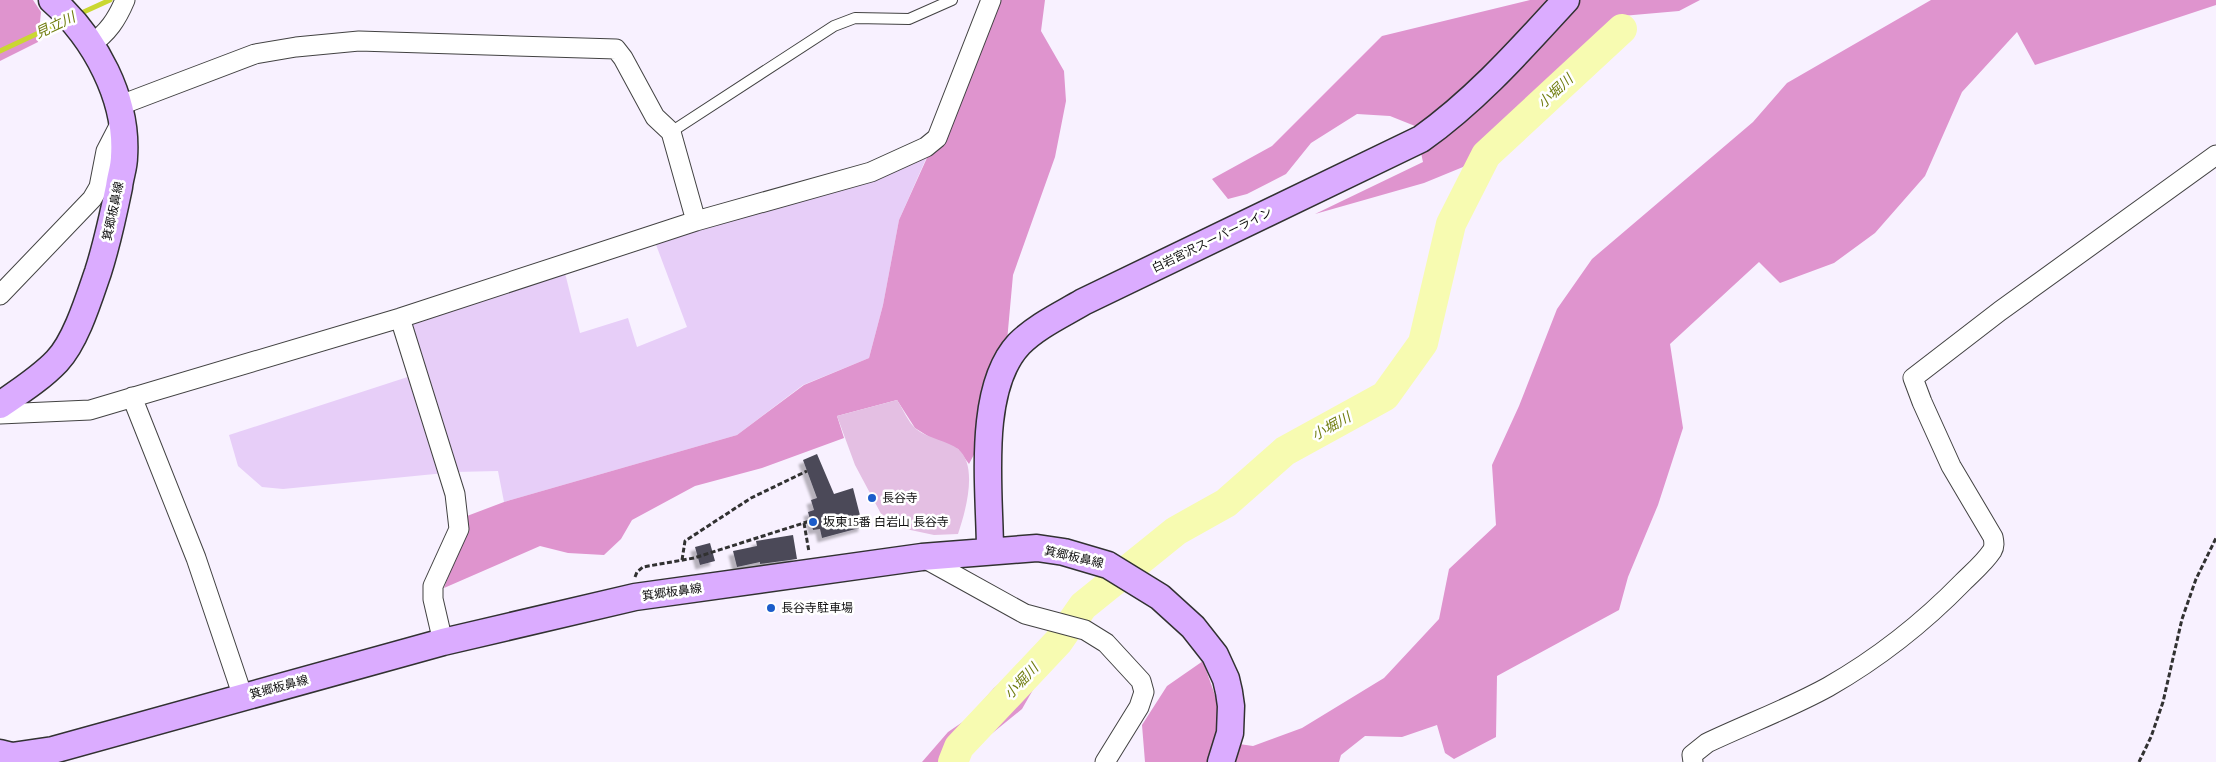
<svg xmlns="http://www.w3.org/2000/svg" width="2216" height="762" viewBox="0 0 2216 762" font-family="'Times New Roman','Noto Sans JP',serif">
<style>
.farmland{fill:#e7cef8}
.forest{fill:#df94ce}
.cemetery{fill:#e4bfe3}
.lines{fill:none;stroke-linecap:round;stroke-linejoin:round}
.stream{stroke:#cad732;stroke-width:5}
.river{stroke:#f7fbb1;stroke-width:30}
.building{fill:#4b4a58;filter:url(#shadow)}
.lane-casing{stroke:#424242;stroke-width:12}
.street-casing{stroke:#424242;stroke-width:21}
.secondary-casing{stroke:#313131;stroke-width:29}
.path{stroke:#313131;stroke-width:3;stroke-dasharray:5 2.5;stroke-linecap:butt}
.lane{stroke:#fff;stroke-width:10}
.street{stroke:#fff;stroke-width:19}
.secondary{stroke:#dbacff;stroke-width:26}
.poi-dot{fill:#1b5cca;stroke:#fff;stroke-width:2}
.labels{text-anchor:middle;stroke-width:5;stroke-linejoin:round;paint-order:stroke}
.street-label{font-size:12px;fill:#0f0f0f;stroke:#fff}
.poi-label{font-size:12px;fill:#0f0f0f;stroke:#fff;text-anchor:start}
.water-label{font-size:14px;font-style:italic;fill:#707d0f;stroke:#fff}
</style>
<defs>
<filter id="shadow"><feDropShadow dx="-4.5" dy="4.5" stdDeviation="1" flood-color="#0004"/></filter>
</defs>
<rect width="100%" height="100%" fill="#f8f1ff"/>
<!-- farmland -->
<path class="farmland" d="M928 154 899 220 883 305 869 358 803 385 737 435 504 502 498 471 455 472 283 489 262 487 238 466 229 435 423 372 409 323 565 273 580 333 628 318 637 347 687 327 655 242Z"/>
<!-- forest -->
<path class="forest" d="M0 0H33L41 12 38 42 0 61Z
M998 0H1045L1041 31 1064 71 1066 101 1055 157 1013 275 1007 341 980 443 969 464 958 449 931 438 915 428 897 400 837 416 844 438 762 468 695 486 632 520 621 539 604 555 568 553 540 546 444 588 466 529 467 516 504 502 737 435 804 385 869 358 883 305 899 220Z
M1530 0H1700L1679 11 1622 16 1463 167 1424 183 1315 214 1423 162 1415 126 1390 116 1357 114 1311 143 1286 174 1247 194 1228 199 1212 179 1272 146 1382 36Z
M1931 0H2216V5L2035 65 2017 32 1962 92 1925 176 1875 233 1834 263 1780 283 1759 262 1670 344 1683 428 1658 505 1628 577 1619 610 1497 676 1496 737 1454 759 1445 753 1437 725 1402 737 1365 736 1341 755 1339 762H1145L1142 725 1167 686 1203 661 1217 701 1218 741 1253 746 1302 728 1384 678 1439 619 1449 569 1496 525 1492 465 1519 406 1557 309 1592 259 1753 122 1787 83Z
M1036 650H1044L1046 667 1022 709 974 748 965 762H922L948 732 967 719 994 688 1011 674 1027 655Z"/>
<!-- cemetery -->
<path class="cemetery" d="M897 400C903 409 908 422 916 429 929 439 948 441 958 449 979 466 965 513 958 534L934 535 887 525 855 465 837 416Z"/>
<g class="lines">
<!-- stream -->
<path class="stream" d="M77 15 110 0
M0 51 62 22"/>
<!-- river -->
<path class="river" d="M953 762 959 747 1058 642 1083 606 1176 531 1226 503 1285 451 1385 396 1423 343 1451 224 1486 155 1622 29"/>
</g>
<!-- building -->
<path class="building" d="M817 454 834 494 853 488 863 527 822 538 820 529 813 530 808 512 814 510 811 500 817 498 803 460Z
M793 535 797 559 760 564V562L737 567 733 551 757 546 756 541Z
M710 543 715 561 700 565 695 547Z"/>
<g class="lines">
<!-- lane casing -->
<g class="lane-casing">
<path id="lane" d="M671 132 834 26 855 18 909 19 952 0"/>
</g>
<!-- street casing -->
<g class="street-casing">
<path id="street" d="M90 45C108 33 117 19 125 0
M118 106 255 54 296 47 359 41 616 49 623 58 655 117 671 132 696 221
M0 295 92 199 99 187 106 151 121 122
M400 318 455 494 459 529 433 586V599L443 642
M132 397 196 558 243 697
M0 414 90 410 400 318 696 221 871 172 926 147 937 138 991 0
M922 557 1025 614 1085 630 1106 643 1141 681 1144 692 1139 707 1105 762
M1693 762 1692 755 1707 743C1747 724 1790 708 1828 687 1877 659 1924 622 1963 582 1973 572 1984 563 1992 551 1995 546 1994 542 1993 537L1951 466 1922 402 1913 378 2000 311 2216 155"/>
</g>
<!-- secondary casing -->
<g class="secondary-casing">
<path id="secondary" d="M0 405C19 392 41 378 57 361 76 341 89 298 98 272 107 244 113 216 119 187 120 177 124 167 124 157 128 99 95 38 52 0
M990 551C990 492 976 390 1019 344 1037 326 1061 315 1083 302L1421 139C1476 100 1521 49 1566 0
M0 753 12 756 53 750 443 642 635 597 922 557 1037 548 1064 552 1108 565 1160 597 1193 627 1215 655 1226 679 1229 692 1231 706 1230 733 1221 762"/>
</g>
<!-- path -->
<path class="path" d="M804 523 809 552
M682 560 685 541 751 498 807 471
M635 577 637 572 643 567 694 558 810 521
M2139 762 2151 737 2163 702 2182 619 2196 579 2216 538"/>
<!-- lane -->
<use href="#lane" class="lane"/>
<!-- street -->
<use href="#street" class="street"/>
<!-- secondary -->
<use href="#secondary" class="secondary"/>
</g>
<!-- markers -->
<g class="poi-dot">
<circle cx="872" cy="498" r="5"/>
<circle cx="813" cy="522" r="5"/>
<circle cx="771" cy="608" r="5"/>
</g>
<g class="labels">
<!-- street labels -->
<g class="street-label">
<text transform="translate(113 211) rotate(-78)" y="4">箕郷板鼻線</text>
<text transform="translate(1212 240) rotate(-26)" y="4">白岩宮沢スーパーライン</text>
<text transform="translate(1074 557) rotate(13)" y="4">箕郷板鼻線</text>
<text transform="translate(672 592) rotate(-8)" y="4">箕郷板鼻線</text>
<text transform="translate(279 687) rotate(-15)" y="4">箕郷板鼻線</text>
</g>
<!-- poi labels -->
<g class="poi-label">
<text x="882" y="502">長谷寺</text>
<text x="823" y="526">坂東15番 白岩山 長谷寺</text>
<text x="781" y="612">長谷寺駐車場</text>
</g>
<!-- water labels -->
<g class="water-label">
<text transform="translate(55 25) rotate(-25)" y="5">見立川</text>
<text transform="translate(1555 91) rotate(-43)" y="5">小堀川</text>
<text transform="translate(1331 426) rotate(-29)" y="5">小堀川</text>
<text transform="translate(1021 681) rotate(-47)" y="5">小堀川</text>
</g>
</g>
</svg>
